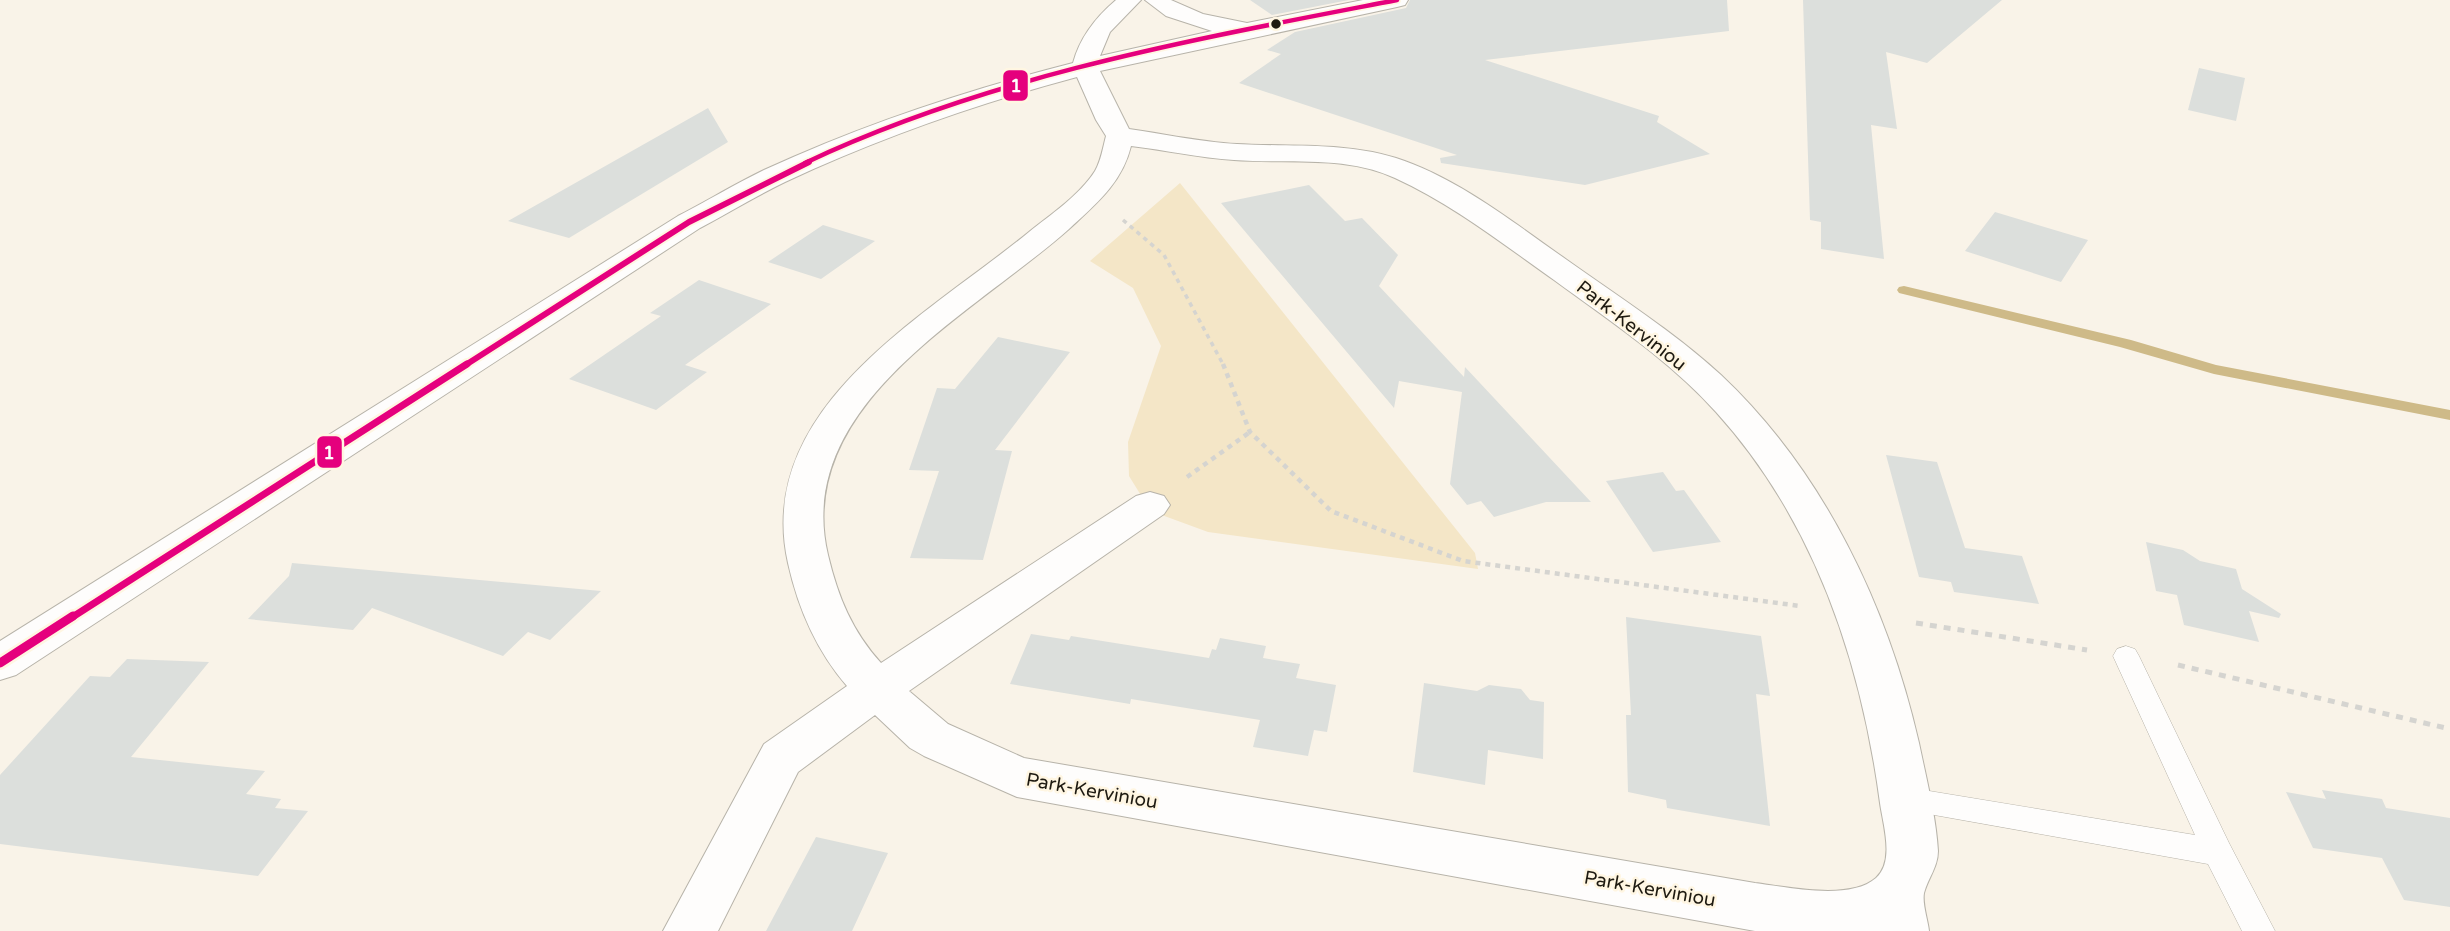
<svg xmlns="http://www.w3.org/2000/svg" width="2450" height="931" viewBox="0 0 2450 931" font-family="'Varela Round',sans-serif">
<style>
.green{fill:#f4e6c7}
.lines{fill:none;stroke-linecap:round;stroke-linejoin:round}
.stream{fill:#ceba88;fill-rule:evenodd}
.building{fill:#dcdfdc}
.lane-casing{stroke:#b7b3a9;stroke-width:1}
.street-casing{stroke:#b7b3a9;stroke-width:2}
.path-far2{stroke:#d5d4d0;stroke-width:3.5;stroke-dasharray:4.5 4.5;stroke-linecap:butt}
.path-far1{stroke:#d5d4d0;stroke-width:4.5;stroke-dasharray:5 5;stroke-linecap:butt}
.path{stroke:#d5d4d0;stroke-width:5;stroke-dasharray:7 7;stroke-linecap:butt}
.lane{fill:#fefdfc;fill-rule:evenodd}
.street{fill:#fefdfc;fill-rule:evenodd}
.bus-1-far3-casing{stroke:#fff6e2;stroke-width:8}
.bus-1-far2-casing{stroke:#fff6e2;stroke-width:10}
.bus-1-far1-casing{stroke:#fff6e2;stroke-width:12}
.bus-1-casing{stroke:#fff6e2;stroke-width:14}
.bus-1-far3{stroke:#e5007d;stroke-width:4.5}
.bus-1-far2{stroke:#e5007d;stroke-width:6}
.bus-1-far1{stroke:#e5007d;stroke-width:7}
.bus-1{stroke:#e5007d;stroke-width:9}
.bus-dot{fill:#1e1a11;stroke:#fff6e2;stroke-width:2.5}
.labels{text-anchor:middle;stroke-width:5;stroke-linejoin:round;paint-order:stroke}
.street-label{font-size:19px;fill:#1e1a11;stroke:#fff6e2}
.line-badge{stroke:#fff6e2;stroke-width:2.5}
.badge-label{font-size:19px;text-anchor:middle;font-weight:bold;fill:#fff}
</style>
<rect width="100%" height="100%" fill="#f9f3e8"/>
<!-- green -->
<path class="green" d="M1180 183 1475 553 1478 569 1208 532 1159 514 1142 497 1129 476 1128 442 1161 346 1133 288 1090 261Z"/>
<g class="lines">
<!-- stream -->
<path class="stream" d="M1904 286 2131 340 2216 365 2450 410V420L2214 374 2120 347 1899 293 1897 290 1899 287Z"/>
</g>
<!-- building -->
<path class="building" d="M1250 0H1349L1272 15Z
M1410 0H1727L1729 31 1485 60 1659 116 1657 122 1710 154 1585 185 1441 163 1440 158 1457 155 1239 83 1281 54 1267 50 1295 32 1406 8Z
M1803 0H2002L1927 63 1886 52 1897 129 1871 125 1884 259 1821 249V222L1810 220Z
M2199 68 2245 78 2236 121 2188 110Z
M708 108 728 142 569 238 508 221Z
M1309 185 1345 221 1362 218 1398 255 1379 286 1464 377 1465 367 1591 502H1546L1494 517 1481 501 1467 505 1450 484 1462 392 1399 381 1394 408 1221 203Z
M1995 212 2088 240 2061 282 1965 251Z
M823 225 875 241 821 279 768 262Z
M699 280 771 304 685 365 707 372 656 410 569 379 661 316 650 313Z
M998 337 1070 352 995 450 1012 451 983 560 910 558 939 471 909 470 937 388 955 389Z
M1886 455 1937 462 1965 548 2022 556 2039 604 1954 592 1951 582 1919 577Z
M1663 472 1676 491 1684 490 1721 542 1653 552 1606 481Z
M2146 542 2183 550 2200 561 2236 569 2242 589 2281 614 2279 618 2249 611 2259 642 2184 625 2177 595 2156 591Z
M292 563 402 573 601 591 550 640 528 632 503 656 372 608 353 630 248 619 289 576Z
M1626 617 1761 636 1770 696 1756 694 1770 826 1667 808 1666 800 1628 792 1626 715H1631Z
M1031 634 1069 640 1071 636 1209 658 1212 649 1216 650 1220 638 1266 646 1263 658 1300 664 1296 678 1336 685 1327 732 1314 730 1308 756 1253 747 1260 720 1131 699 1130 704 1010 684Z
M127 659 209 662 131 757 265 771 246 794 281 799 275 808 308 811 258 876 0 844V775L90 676 110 677Z
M1424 683 1477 691 1489 685 1521 689 1530 700 1544 702 1543 759 1488 750 1485 785 1413 772Z
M2322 790 2382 799 2386 808 2450 818V907L2404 900 2382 858 2313 848 2286 792 2326 799Z
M816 837 888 853 852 931H766Z"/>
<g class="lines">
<!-- lane casing -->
<g class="lane-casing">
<path id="lane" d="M2126 646 2135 649 2139 656 2229 843 2275 931H2242L2208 864 1895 808 1890 799 1895 790 1905 787 2195 835 2113 656 2117 649Z"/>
</g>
<!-- street casing -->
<g class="street-casing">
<path id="street" d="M1116 0H1141L1110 32 1100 56 1212 31 1166 16 1145 0H1171L1203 14 1247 23 1363 0H1408L1405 5 1397 7 1100 71 1129 129C1165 134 1201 142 1237 144 1290 147 1344 142 1396 158 1458 178 1514 223 1567 260 1619 297 1674 332 1721 375 1824 472 1888 607 1919 743 1926 777 1936 816 1938 851 1938 867 1928 878 1924 893 1922 904 1928 920 1929 931H1755L1017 797 924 756 910 748 875 715 798 772 718 931H663L764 744 847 686C816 650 798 608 788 563 753 407 928 315 1029 232 1050 215 1080 195 1095 171 1101 161 1103 147 1106 136L1096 120 1077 77C976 104 879 138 785 182 756 196 728 213 700 228L16 675 0 680V641L678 216C707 201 735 184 764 170 864 124 967 90 1073 63 1080 37 1096 17 1116 0ZM1131 146C1165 150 1200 158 1234 160 1288 164 1345 155 1395 178 1452 204 1503 244 1554 280 1610 321 1669 360 1716 412 1814 520 1861 661 1880 803 1883 825 1895 861 1876 878 1850 901 1787 887 1755 883L1024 758 948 724 909 691 1164 514 1170 505 1164 496 1150 492 1136 496 881 663C852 631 838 597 828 555 792 404 975 313 1069 229 1096 204 1122 183 1131 146Z"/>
</g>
<!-- path-far2 -->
<path class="path-far2" d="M1123 220 1164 255 1224 366"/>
<!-- path-far1 -->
<path class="path-far1" d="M1223 364 1250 432 1331 511 1463 561 1800 606
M1187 477 1250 432"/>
<!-- path -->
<path class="path" d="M1916 623 2087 650
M2178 665 2450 729"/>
<!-- lane -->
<use href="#lane" class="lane"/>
<!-- street -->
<use href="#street" class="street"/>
<!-- bus-1-far3 casing -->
<g class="bus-1-far3-casing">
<path id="bus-1-far3" d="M805 163C991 75 1196 39 1397 0"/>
</g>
<!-- bus-1-far2 casing -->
<g class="bus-1-far2-casing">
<path id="bus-1-far2" d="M464 366 689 222 809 162"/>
</g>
<!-- bus-1-far1 casing -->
<g class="bus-1-far1-casing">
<path id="bus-1-far1" d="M71 618 467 364"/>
</g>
<!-- bus-1 casing -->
<g class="bus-1-casing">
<path id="bus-1" d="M0 663 73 616"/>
</g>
<!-- bus-1-far3 -->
<use href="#bus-1-far3" class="bus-1-far3"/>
<!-- bus-1-far2 -->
<use href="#bus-1-far2" class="bus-1-far2"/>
<!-- bus-1-far1 -->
<use href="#bus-1-far1" class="bus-1-far1"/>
<!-- bus-1 -->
<use href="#bus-1" class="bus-1"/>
</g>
<!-- markers -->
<circle class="bus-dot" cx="1276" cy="24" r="6"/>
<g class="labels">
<!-- street labels -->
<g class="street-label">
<text transform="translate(1632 325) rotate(38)" y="7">Park-Kerviniou</text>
<text transform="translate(1092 790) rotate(10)" y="7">Park-Kerviniou</text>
<text transform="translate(1650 888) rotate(10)" y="7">Park-Kerviniou</text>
</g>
</g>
<g class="line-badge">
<rect x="1002" y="69" width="27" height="33" rx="7" fill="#e5007d"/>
<rect x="316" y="435" width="27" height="34" rx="7" fill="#e5007d"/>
</g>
<g class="badge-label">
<text x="1016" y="92">1</text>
<text x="329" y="459">1</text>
</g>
</svg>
